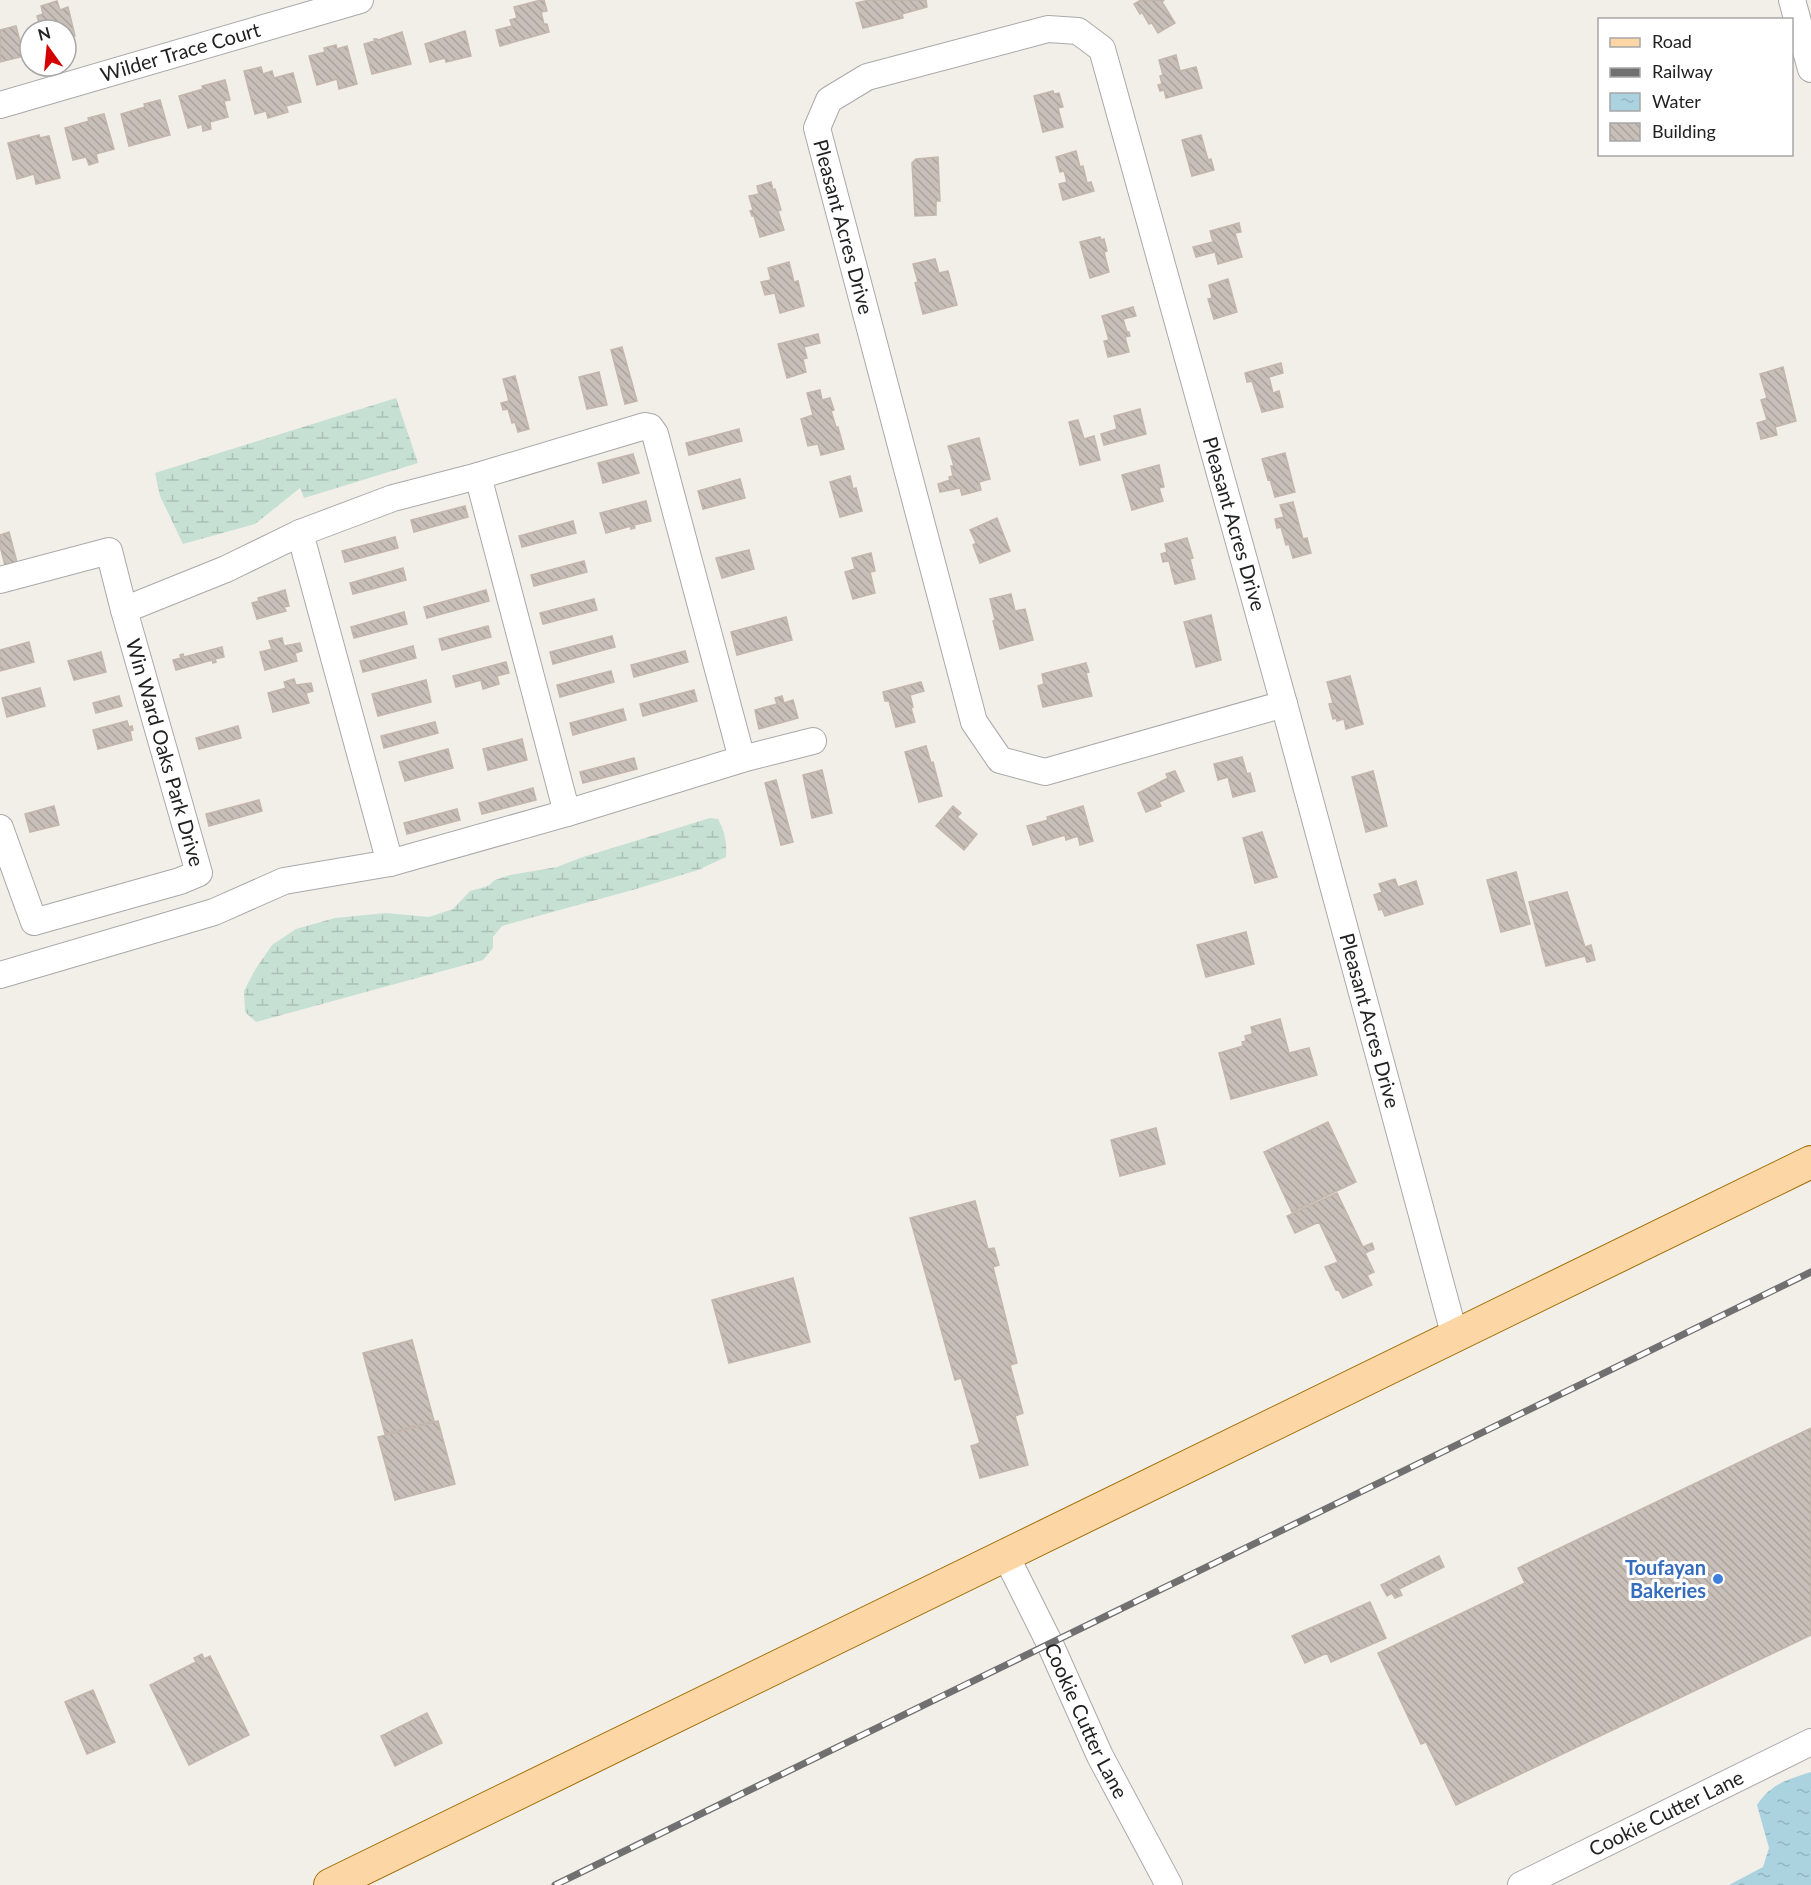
<svg xmlns="http://www.w3.org/2000/svg" width="1811" height="1885" viewBox="0 0 1811 1885" font-family="Lato,sans-serif">
<style>
.wetland{fill:url(#wetland-marsh)}
.water{fill:url(#water-ripples)}
.building{fill:url(#building-back-hatch);stroke:#c4b6ab;stroke-width:1.5}
.lines{fill:none;stroke-linecap:round;stroke-linejoin:round}
.minor-casing{stroke:#a9a9a9;stroke-width:28}
.major-casing{stroke:#a06b00;stroke-width:34}
.minor{stroke:#fff;stroke-width:26}
.major{stroke:#fcd6a4;stroke-width:32}
.rail-casing{stroke:#707070;stroke-width:7}
.rail{stroke:#fff;stroke-width:4.5;stroke-dasharray:14;stroke-linecap:butt}
.shop-dot{fill:#3f7fe0;stroke:#fff;stroke-width:2}
.labels{text-anchor:middle;stroke-width:6;stroke-linejoin:round;paint-order:stroke}
.street-label{font-size:20px;fill:#222;stroke:#fff}
.shop-label{font-size:20px;font-weight:bold;fill:#366cbe;stroke:#fff;text-anchor:end}
</style>
<defs>
<pattern id="wetland-marsh" width="20" height="14" patternUnits="userSpaceOnUse" patternTransform="scale(1.5)"><rect width="20" height="14" fill="#c6e0d4"/><path d="M1 5h8M5 5V1M11 12h8M15 12V8" fill="none" stroke="#aac0b6"/></pattern>
<pattern id="water-ripples" width="26" height="14" patternUnits="userSpaceOnUse" patternTransform="scale(1.5)"><rect width="26" height="14" fill="#aad3df"/><path d="M2 4q2-2 4 0t4 0M15 11q2-2 4 0t4 0" fill="none" stroke="#92b5bf"/></pattern>
<pattern id="building-back-hatch" width="6" height="6" patternUnits="userSpaceOnUse" patternTransform="scale(1.5)"><rect width="6" height="6" fill="#c7bfb8"/><path d="M-1 5l2 2M0 0l6 6M5-1l2 2" fill="none" stroke="#aba49e"/></pattern>
</defs>
<rect width="100%" height="100%" fill="#f2efe9"/>
<!-- wetland -->
<path class="wetland" d="M396 398 418 463 304 498 300 488 255 524 183 544 160 496 155 473Z
M710 818 718 819C725 832 727 842 726 857L698 870 636 889 502 926 493 937V948L483 960 256 1022 245 1012 244 991 255 970 272 945 296 929 335 918 386 913 429 917 453 909 470 891 488 886 495 880 510 875 557 867 583 857Z"/>
<!-- water -->
<path class="water" d="M1811 1772V1885H1729L1763 1867 1769 1848 1757 1805C1772 1783 1787 1780 1811 1772Z"/>
<!-- building -->
<path class="building" d="M541 0H544L547 11 541 12 544 24H547L549 32 500 46 496 30 512 26 510 20 517 18 514 7Z
M869 0H926L927 7 902 14 903 18 863 28 856 3Z
M1141 0H1164L1162 2 1175 23 1158 33 1152 23 1149 24 1142 12 1140 14 1134 4Z
M57 1 60 10 68 7 75 36 66 38V30H41L37 16 43 14 41 6Z
M16 26 24 56 0 62V30Z
M465 31 471 56 446 62 445 58 430 62 425 44Z
M402 32 411 64 372 74 364 44 375 41 374 39H377L378 40Z
M336 45 337 49 347 46 357 84 339 89 337 79 317 85 309 56 325 52 324 48Z
M1176 55 1180 71 1196 67 1202 88 1166 98 1164 90 1160 91 1158 85 1162 84 1160 76 1163 75 1159 60Z
M261 67 263 74 272 71 274 78 293 73 301 102 286 106 288 112 268 118 266 111 255 114 244 71Z
M225 80 230 100 224 101 228 117 210 122 211 129 203 131 202 124 188 128 179 96 203 89 202 86Z
M1053 91 1054 94 1059 93 1063 107 1058 108 1063 127 1043 132 1034 96Z
M160 100 170 135 129 146 121 114 145 107 144 104Z
M104 114 114 149 96 154 98 162 89 165 86 157 73 160 65 128 89 121 88 118Z
M39 135 40 138 49 136 60 178 36 184 34 174 17 179 8 143Z
M1201 135 1208 160 1211 159 1214 170 1192 176 1182 140Z
M1076 151 1080 167 1083 166 1087 183 1091 182 1094 191 1063 200 1059 184 1067 182 1064 171 1060 172 1056 157Z
M938 157 940 201H936V215L915 216 912 163 916 159Z
M771 182 773 190 775 189 781 210 778 211 784 230 760 237 754 216H752L750 211 753 210 749 196 759 194 757 186Z
M1239 223 1241 232 1235 233 1242 257 1218 264 1215 252 1196 257 1193 247 1213 242 1210 231Z
M1100 237 1101 240 1104 239 1107 251 1104 252 1109 272 1090 278 1080 242Z
M935 259 939 273 948 271 957 305 923 314 915 283 918 282 913 264Z
M789 262 794 282 798 281 804 306 780 313 775 293 765 295 761 282 771 280 768 268Z
M1228 279 1237 312 1214 319 1208 299 1212 298 1209 285Z
M1133 307 1136 316 1123 319 1127 332H1129L1130 336 1125 337 1129 352 1108 357 1104 341 1109 340 1102 316Z
M818 334 820 343 804 347 807 358 803 359 806 372 787 378 778 344Z
M622 347 637 401 625 404 611 350Z
M1281 363 1283 373 1269 377 1273 393 1279 391 1283 407 1262 412 1252 381 1247 382 1245 373Z
M1783 367 1796 421 1775 427 1777 435 1761 439 1757 423 1767 420 1761 400 1767 398 1760 374Z
M599 372 607 405 587 409 579 377Z
M515 376 529 429 518 432 515 422 512 423 508 409 503 410 501 403 509 401 503 379Z
M820 390 822 400 830 398 834 410 831 411 836 427H838L844 449 821 455 818 444 808 446 801 419 813 415 807 393Z
M1140 409 1146 434 1104 445 1101 434 1117 429 1114 416Z
M1078 420 1084 439 1094 436 1100 460 1080 465 1069 422Z
M739 429 742 441 689 455 686 443Z
M979 438 990 479 979 482 981 490 962 495 960 488 940 492 938 484 950 480 949 477 953 476 951 466H954L948 446Z
M1285 453 1295 492 1275 497 1270 479 1268 480 1262 459Z
M633 454 639 473 603 483 598 463Z
M1159 465 1164 487 1159 488 1163 501 1132 510 1122 475Z
M850 476 853 489 856 488 862 511 840 517 830 482Z
M740 479 745 498 703 509 698 491Z
M646 501 651 521 634 525 635 528 631 529V526L606 533 600 513Z
M1293 502 1303 539 1307 538 1311 553 1293 558 1289 544 1286 545 1281 527 1277 528 1275 519 1284 517 1280 505Z
M465 506 468 517 414 532 411 520Z
M997 518 1010 551 980 563 973 545 976 543 970 530Z
M573 521 576 533 522 547 519 536Z
M9 532 19 570 7 573 0 546V535Z
M395 537 398 548 345 562 342 551Z
M1187 538 1193 558 1190 559 1195 579 1175 584 1169 561 1163 562 1161 554 1167 552 1165 544Z
M749 550 754 569 722 578 716 558Z
M871 553 875 571 870 572 875 593 853 599 845 572 855 569 852 558Z
M584 561 587 572 534 586 531 575Z
M403 568 406 580 353 594 350 583Z
M285 590 289 606 284 607 286 611 257 619 252 603 259 601 258 598Z
M486 590 489 601 427 618 424 607Z
M1011 594 1015 611 1025 609 1033 640 1000 649 993 621 995 620 990 599Z
M594 599 597 610 543 624 540 613Z
M404 612 407 624 354 638 351 627Z
M1211 615 1221 660 1196 667 1184 622Z
M786 617 792 640 737 655 731 632Z
M488 626 491 637 442 650 439 639Z
M612 636 615 647 553 664 550 652Z
M282 638 284 646 300 643 302 651 295 653 297 661 265 670 260 652 272 649 269 641Z
M29 642 34 662 0 671V650Z
M413 646 416 658 363 672 360 661Z
M222 647 224 657 215 659 216 662 213 663 212 660 176 670 173 660 181 658 180 655 183 654 184 657Z
M685 651 688 662 634 677 631 665Z
M101 652 106 672 74 680 68 661Z
M506 662 509 673 497 676 499 684 483 689 481 680 456 687 453 676Z
M1086 663 1089 672 1086 673 1092 696 1043 707 1038 686 1044 684 1042 674Z
M611 671 614 682 560 697 557 685Z
M1350 676 1363 724 1346 729 1344 719 1337 721 1336 718 1333 719 1329 704 1333 703 1327 682Z
M294 679 296 685 311 683 313 691 306 693 309 703 273 712 268 693 286 688 284 682Z
M426 680 431 702 378 716 372 694Z
M921 682 924 691 910 695 913 707 911 708 915 722 896 727 889 701H885L883 692Z
M40 688 45 706 7 717 2 698Z
M694 690 697 701 643 716 640 704Z
M119 696 122 706 96 713 93 703Z
M782 696 784 703 793 700 798 718 759 729 755 710 777 704 775 698Z
M623 709 626 720 573 735 570 723Z
M127 721 129 727 132 726 133 730 130 731 132 740 98 749 93 730Z
M435 722 438 733 384 748 381 736Z
M238 726 241 738 199 749 196 738Z
M522 739 527 760 488 770 483 749Z
M926 746 931 763 933 762 942 796 919 802 905 752Z
M448 749 453 768 405 781 399 762Z
M1242 757 1247 774 1250 773 1255 791 1233 797 1228 777 1218 780 1214 764Z
M634 758 637 769 583 783 580 772Z
M822 770 832 813 812 818 803 775Z
M1175 771 1184 791 1159 802 1161 806 1146 812 1138 793 1168 778 1166 774Z
M1373 771 1387 826 1366 832 1352 777Z
M776 780 793 842 781 845 765 783Z
M533 788 536 800 482 814 479 803Z
M259 800 262 811 209 826 206 814Z
M54 806 59 825 30 832 25 814Z
M953 806 961 813 957 817 977 834 964 850 936 826Z
M1083 806 1093 841 1080 845 1078 836 1066 840 1065 835 1033 845 1027 826 1048 820 1047 817Z
M457 809 460 820 407 834 404 823Z
M1262 832 1277 877 1255 883 1243 838Z
M1516 872 1530 924 1501 932 1487 880Z
M1395 879 1398 887 1416 881 1423 904 1385 916 1382 909 1379 910 1374 895 1382 892 1379 884Z
M1567 892 1585 947 1591 945 1595 960 1587 962 1585 956 1546 966 1529 902Z
M1246 932 1254 964 1206 977 1197 945Z
M1280 1019 1289 1053 1309 1048 1317 1075 1231 1099 1219 1053 1243 1046 1242 1042 1246 1041 1245 1036 1252 1034 1254 1038 1251 1027Z
M1328 1122 1356 1182 1292 1212 1264 1152Z
M1156 1128 1165 1164 1120 1176 1111 1140Z
M1337 1193 1363 1247 1372 1243 1374 1249 1365 1253 1374 1272 1367 1275 1372 1285 1343 1298 1338 1289 1336 1290 1325 1267 1338 1262 1319 1222 1295 1233 1287 1216Z
M975 1201 988 1249 994 1248 999 1265 993 1267 1017 1363 1010 1365 1023 1413 1015 1416 1028 1465 980 1478 971 1446 980 1443 961 1378 955 1380 910 1218Z
M793 1278 810 1342 729 1363 712 1300Z
M412 1340 434 1421 385 1434 363 1353Z
M438 1421 455 1484 395 1500 378 1437Z
M1811 1428V1635L1456 1805 1426 1742 1421 1744 1378 1653 1525 1583 1518 1568Z
M1439 1556 1444 1567 1399 1589 1402 1595 1395 1598 1392 1593 1387 1596 1381 1585Z
M1370 1602 1386 1638 1331 1662 1327 1653 1305 1663 1292 1636Z
M202 1654 204 1659 210 1656 249 1735 189 1765 150 1685 196 1662 194 1658Z
M93 1690 115 1742 87 1754 65 1702Z
M427 1713 442 1743 395 1766 381 1736Z"/>
<g class="lines">
<!-- minor casing -->
<g class="minor-casing">
<g id="minor">
<path d="M1792 0 1811 69"/>
<path d="M1048 29 1078 31 1102 49 1284 704 1045 772 1000 760 974 722 817 128 829 100 867 77Z"/>
<path id="s1" d="M0 105 360 0"/>
<path id="s2" d="M0 580 109 551 124 610 199 873 180 881 34 922 0 828"/>
<path d="M124 610 226 569 300 533"/>
<path id="s3" d="M1284 704 1455 1337"/>
<path d="M567 813 478 476 645 426 650 427 655 434 742 759"/>
<path d="M390 863 300 533 393 498 478 476"/>
<path d="M0 975 214 912 284 881 390 863 567 813 742 759 813 741"/>
<path id="s4" d="M1006 1556 1050 1644 1100 1756 1169 1885"/>
<path id="s5" d="M1521 1885 1811 1742"/>
</g>
</g>
<!-- major casing -->
<g class="major-casing">
<path id="major" d="M330 1885 1811 1162"/>
</g>
<!-- minor -->
<use href="#minor" class="minor"/>
<!-- major -->
<use href="#major" class="major"/>
<!-- rail casing -->
<g class="rail-casing">
<path id="rail" d="M555 1885 1811 1272"/>
</g>
<!-- rail -->
<use href="#rail" class="rail"/>
</g>
<!-- markers -->
<circle class="shop-dot" cx="1718" cy="1579" r="6"/>
<g class="labels">
<!-- street labels -->
<g class="street-label">
<text dy="7" stroke="none"><textPath href="#s1" startOffset="188">Wilder Trace Court</textPath></text>
<text transform="translate(843 227) rotate(75)" y="7">Pleasant Acres Drive</text>
<text transform="translate(1234 524) rotate(74)" y="7">Pleasant Acres Drive</text>
<text dy="7" stroke="none"><textPath href="#s2" startOffset="322">Win Ward Oaks Park Drive</textPath></text>
<text dy="7" stroke="none"><textPath href="#s3" startOffset="328">Pleasant Acres Drive</textPath></text>
<text dy="7" stroke="none"><textPath href="#s4" startOffset="183">Cookie Cutter Lane</textPath></text>
<text dy="7" stroke="none"><textPath href="#s5" startOffset="162">Cookie Cutter Lane</textPath></text>
</g>
<!-- shop labels -->
<g class="shop-label">
<text x="1706" y="1575">Toufayan<tspan x="1706" dy="23">Bakeries</tspan></text>
</g>
</g>
<!-- legend -->
<rect x="1598" y="18" width="195" height="138" fill="#ffffff" stroke="#a7a7a7" stroke-width="1.5"/>
<rect x="1610" y="38" width="30" height="9" fill="#fcd6a4" stroke="#a7a7a7" stroke-width="1.5"/>
<text x="1652" y="48" font-size="18" fill="#222222">Road</text>
<rect x="1610" y="68" width="30" height="9" fill="#707070" stroke="#a7a7a7" stroke-width="1.5"/>
<text x="1652" y="78" font-size="18" fill="#222222">Railway</text>
<rect x="1610" y="93" width="30" height="18" fill="url(#water-ripples)" stroke="#a7a7a7" stroke-width="1.5"/>
<text x="1652" y="108" font-size="18" fill="#222222">Water</text>
<rect x="1610" y="123" width="30" height="18" fill="url(#building-back-hatch)" stroke="#a7a7a7" stroke-width="1.5"/>
<text x="1652" y="138" font-size="18" fill="#222222">Building</text>
<!-- north arrow -->
<g transform="translate(48 48) rotate(345)"><circle r="28" fill="#ffffff" stroke="#a7a7a7" stroke-width="1.5"/>
<path d="M0-4.5L10 22L0 15L-10 22Z" fill="#d40000"/>
<text y="-9" font-size="16" font-weight="bold" text-anchor="middle" fill="#222222">N</text>
</g>
</svg>
